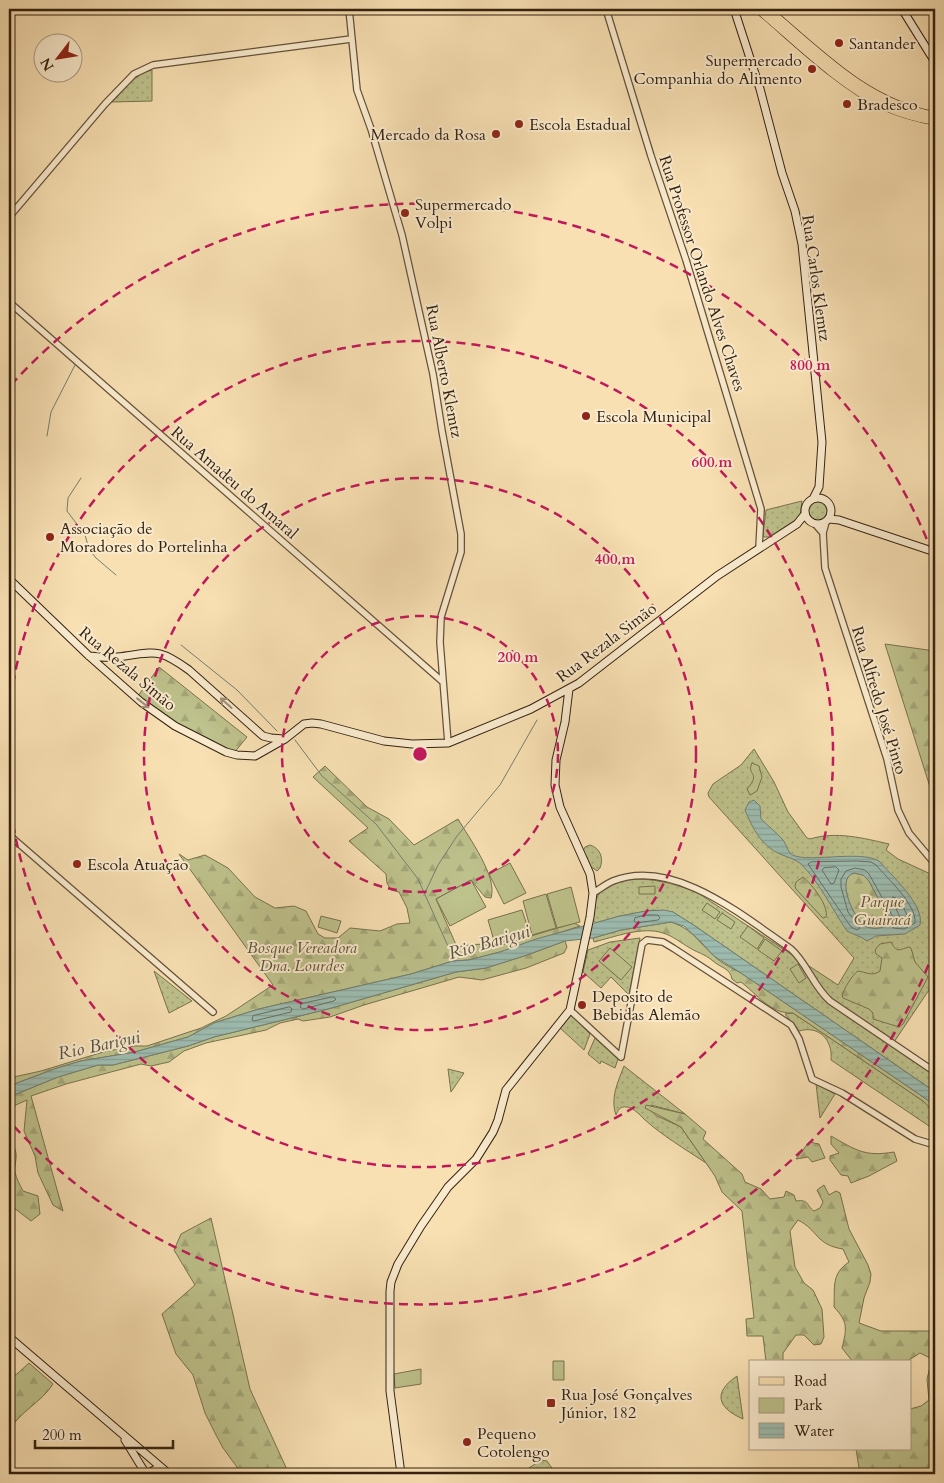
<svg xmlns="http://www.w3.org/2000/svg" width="944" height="1483" viewBox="0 0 944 1483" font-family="Cardo,serif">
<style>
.green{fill:url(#green-dots);stroke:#78724e}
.forest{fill:url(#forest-firs);stroke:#78724e}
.pitch{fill:#bec28c;stroke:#78724e}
.water{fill:url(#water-rules);stroke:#737f71;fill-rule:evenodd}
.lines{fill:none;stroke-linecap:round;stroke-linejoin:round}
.shore{stroke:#686f61;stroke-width:1}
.stream{stroke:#737f71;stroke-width:1}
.tertiary-casing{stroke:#64513a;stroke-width:8}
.secondary-casing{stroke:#332111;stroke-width:9}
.primary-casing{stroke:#332111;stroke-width:9}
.tertiary{stroke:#faebce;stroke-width:5.5}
.secondary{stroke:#faebce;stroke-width:7}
.primary{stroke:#f8e0b3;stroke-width:8}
.oneway{stroke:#a09079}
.ring{fill:none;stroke:#c2185b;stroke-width:2.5;stroke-dasharray:9 6}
.poi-dot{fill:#8f2418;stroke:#faebce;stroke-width:2}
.labels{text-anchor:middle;stroke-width:4;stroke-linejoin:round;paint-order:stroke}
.poi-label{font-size:16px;fill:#332111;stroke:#faebce;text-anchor:start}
.street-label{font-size:16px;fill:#332111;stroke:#faebce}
.park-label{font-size:16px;font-style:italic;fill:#5d5136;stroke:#faebce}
.water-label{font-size:18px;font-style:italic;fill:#535041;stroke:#faebce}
.centre{fill:#c2185b;stroke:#faebce;stroke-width:2.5}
.ring-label{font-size:15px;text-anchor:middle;font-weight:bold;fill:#c2185b;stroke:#faebce;stroke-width:4;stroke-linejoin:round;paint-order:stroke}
</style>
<defs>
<pattern id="green-dots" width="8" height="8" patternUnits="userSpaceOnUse" patternTransform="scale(1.25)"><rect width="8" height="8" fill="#bec28c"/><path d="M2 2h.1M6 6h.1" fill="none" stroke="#a4a678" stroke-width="1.8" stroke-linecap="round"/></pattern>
<pattern id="forest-firs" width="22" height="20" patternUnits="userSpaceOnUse" patternTransform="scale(1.25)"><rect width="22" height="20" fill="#bec28c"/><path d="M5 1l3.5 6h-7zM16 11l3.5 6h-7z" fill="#a4a678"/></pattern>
<pattern id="water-rules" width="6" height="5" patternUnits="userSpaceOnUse" patternTransform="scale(1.25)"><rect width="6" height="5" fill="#9dbdb1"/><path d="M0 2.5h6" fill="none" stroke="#88a297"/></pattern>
</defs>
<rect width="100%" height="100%" fill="#f8e0b3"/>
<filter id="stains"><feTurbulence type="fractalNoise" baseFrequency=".004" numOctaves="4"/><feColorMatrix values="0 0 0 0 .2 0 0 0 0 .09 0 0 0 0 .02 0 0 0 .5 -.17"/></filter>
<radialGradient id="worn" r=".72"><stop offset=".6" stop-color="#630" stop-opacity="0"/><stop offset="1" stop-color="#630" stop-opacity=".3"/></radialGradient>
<!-- green -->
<path class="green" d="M152 70V101L112 102C124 90 135 73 152 70Z
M807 511a11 11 0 1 1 22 0a11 11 0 1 1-22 0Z
M802 501 800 517 769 537H764L763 535 766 510Z
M754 749 774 782 788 812 807 838 810 839C836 831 863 838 889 844L886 850 898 859 935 876V981L892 1045 935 1075V1092L695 926 673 912 653 910 620 916 596 923 592 919C593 912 593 903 597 897 615 866 677 882 701 895L838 985 854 958 709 797 708 793 713 784 741 765Z
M590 845C600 848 604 858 600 868L597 871 590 866 583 851 585 847Z
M640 938 629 995 611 977 601 988 583 972 588 950 610 942Z
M154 971 192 1001 169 1013Z
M793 1013 923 1101 935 1113V1128L929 1126 831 1060C833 1040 819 1025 799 1031L785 1014Z
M571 1015 590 1034 584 1050 560 1028Z
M595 1038 618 1059 615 1068 601 1061 600 1064 588 1054Z
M624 1066 685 1114 651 1105 655 1115 681 1127 706 1163C685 1149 663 1136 645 1120 640 1115 634 1108 627 1107 620 1106 618 1110 616 1115 610 1098 618 1082 624 1066Z
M448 1069 464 1073 451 1092Z
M816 1084 835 1094 820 1118Z
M737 1376 743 1419C718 1408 712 1393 737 1376Z
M541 1460 547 1461 556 1474H540L537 1470 530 1474H520Z"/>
<!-- forest -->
<path class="forest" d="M885 644 935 651V803Z
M159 667 247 737 234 753 174 726 138 696Z
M752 763 759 766 762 777 757 791 750 795 747 789C762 772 746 776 752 763Z
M325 766 367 807 389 819 414 845 458 819C469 838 498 877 491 898L485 897 471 880 436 899 457 947C470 945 482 942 495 947L574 923 580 926 500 952 469 960 453 961 411 974 259 1009 214 1023 188 1037 135 1052 81 1061 57 1068 9 1086V1078L41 1071 103 1052 133 1046H147L201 1028 226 1016 273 985 179 854 188 860 205 855 228 868 255 897 275 908 294 906 306 911 318 934 325 938H338L350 928 380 931 397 924 410 923 407 908 399 892 391 890 387 883 386 874 349 841 368 828 313 777Z
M854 873 863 875 869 881 889 919 886 926C880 929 873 929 867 927 855 922 834 878 854 873Z
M803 877C812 884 829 906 826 917L823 918 821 916 796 889 795 886 796 882Z
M671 922C694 930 697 941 714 956 721 963 732 968 741 973L935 1105V1113L923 1101 793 1013C770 1014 757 994 741 982L737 983 732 979C730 968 721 968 713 961 703 953 700 954 690 948 681 943 673 936 663 933 643 926 614 937 594 942L593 938 621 930Z
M565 941 567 947 564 953 526 968 482 980 459 977 364 1005 330 1017 303 1021 298 1019 280 1023 266 1030 206 1043 184 1051 169 1062 151 1066 141 1064 66 1084 31 1096 63 1211 53 1205 38 1173 35 1156 24 1131 27 1100 9 1108V1097L58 1077 98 1065H113L188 1046 214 1037 328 1009 456 972 486 968 527 955Z
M891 942C897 953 898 950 909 947L911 948 915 962 928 977 903 1024 899 1027 873 1019V1013L869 1009 843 998 842 995C844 989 852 975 858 971 866 972 872 977 880 971L882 958 876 954 875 950 880 944Z
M646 1105 685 1114 706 1132 703 1139 742 1174 745 1182 761 1189 770 1199 784 1197 786 1191 794 1195 796 1201C810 1199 806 1206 814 1211L820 1208 823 1202 817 1190 824 1185 829 1195 836 1191 840 1193 849 1229 868 1265 871 1274 870 1282 864 1298 859 1323 881 1331H935V1474H860L856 1449H910V1409L921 1406 929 1400 927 1379 932 1359 920 1353 906 1362H853L842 1348C847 1328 848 1322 834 1307 835 1287 831 1274 849 1262L843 1249C816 1245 818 1230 798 1220L790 1231 795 1267 804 1283 813 1290 822 1309 824 1337 821 1344 814 1345 804 1335H796L783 1353V1362H766L763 1336H747L746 1319 754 1318 742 1211 722 1192 715 1176 681 1127 645 1108Z
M831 1136C856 1150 864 1157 894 1152L897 1161 869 1176 851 1183 848 1176 841 1175 830 1160V1156L839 1153 831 1144Z
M9 1142C21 1151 14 1161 15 1172 16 1178 20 1185 23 1191L38 1196 40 1214 31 1221 9 1204Z
M809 1142 819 1144 825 1158 812 1162 808 1157 796 1159Z
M211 1218 250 1389 289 1474H242L223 1448 216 1435 205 1413 193 1375 176 1354 162 1314 195 1285 174 1250 181 1234Z
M29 1363 53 1384C42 1402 19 1412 9 1431V1378L17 1374Z"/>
<!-- pitch -->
<path class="pitch" d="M510 863 526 893 504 904 489 874Z
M471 880 486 907 450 926 436 899Z
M655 886V894H639V887Z
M571 887 580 922 557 928 547 894Z
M546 894 556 928 532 935 523 901Z
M707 903 720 912 715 919 702 910Z
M522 910 530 934 495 944 488 920Z
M722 913 735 922 731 929 717 920Z
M321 916 341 921 337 933 318 927Z
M748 926 764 938 757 949 740 937Z
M765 939 782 951 774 961 758 950Z
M610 948 632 967 621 980 599 961Z
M798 964 806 978 799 983 790 969Z
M553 1361H564V1380H553Z
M421 1369V1384L395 1388 394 1374Z"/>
<!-- water -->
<path class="water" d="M754 800 760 806 761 819C768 826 776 832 783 840 786 844 788 851 790 853 801 865 859 849 879 861 891 875 925 905 920 925L905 934 876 936 867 941C861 936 854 935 847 931 832 909 820 883 801 864 795 859 787 857 780 854 761 846 752 827 745 810L749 802ZM854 873 863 875 869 881 889 919 886 926C879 929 873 929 867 927 856 924 834 878 854 873Z
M664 910 673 912 695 926 935 1092V1105L741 973 714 956 700 941 684 926 671 922 621 930 593 938 565 941 527 955 486 968 456 972 328 1009 214 1037 188 1046 113 1065H98L58 1077 9 1097V1086L57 1068 81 1061 135 1052 188 1037 214 1023 259 1009 411 974 453 961 469 960 500 952 536 939 620 916 646 911Z"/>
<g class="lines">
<!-- shore -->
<path class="shore" d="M857 861 871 862 876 865C887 878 917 905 915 923L904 929 893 928V917L869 874 865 870 855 868 846 871 841 879V887L848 912 860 928 857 930 851 927 808 864 811 862Z
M836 867 839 870 834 883 831 884 822 870 824 868Z
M893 897 896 898 904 908 908 918 907 921 903 922 900 921 899 915 892 900Z
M647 915H658L660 918 658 920 636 923 634 921 635 918Z
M333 997 336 999 334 1001 303 1009 300 1007 301 1004Z
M290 1007 292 1009 291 1012 254 1021 252 1020 253 1016Z"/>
<!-- stream -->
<path class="stream" d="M47 436 51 412 75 365
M81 478 68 498 67 511 85 535 89 549 96 558 116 575
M181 645 237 690 277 731
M295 740 322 776 376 824 418 879 455 962
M424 895 438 865 457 836 500 785 537 720"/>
<!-- tertiary casing -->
<g class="tertiary-casing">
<path id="tertiary" d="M349 9 357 90 371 129 402 235 433 374 442 431 461 534V552L441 617 440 642 448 743
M606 9 651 156 686 260 761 509 759 548
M9 217 105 104 134 74 153 65 351 39
M9 302 443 682
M826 522 823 533 825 568 887 759 898 810 909 833 935 864
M816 525 823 533
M9 835 213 1012
M593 893C600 889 606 884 613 881 674 857 744 917 791 949 807 963 813 986 830 1001L935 1072
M570 1010 621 1057
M621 1057 642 944 647 940 663 942 673 948 791 1025 799 1039 812 1079 842 1093 915 1139 935 1145"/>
</g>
<!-- secondary casing -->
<g class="secondary-casing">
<path id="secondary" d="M736 9V15L760 89 782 173 795 211 802 244 822 442 819 487 813 499
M902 9 935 62
M805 511a13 13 0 1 1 26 0a13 13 0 1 1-26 0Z
M829 519 839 520 935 552
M9 579 89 656 141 702 175 726 226 752 237 755 255 756 285 739 304 724 312 723 321 724 384 741 412 744 448 743 531 709 579 683 717 576 797 524 805 514
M89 656C98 657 108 658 117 657 154 653 156 646 189 670L263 736 271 738 283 739
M9 1337 169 1474
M125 1440 146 1474
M147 1474 156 1469H163
M401 1474 390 1391V1291L391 1282 398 1264 421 1226 448 1187 476 1159 493 1132 498 1120 506 1090 570 1010 590 917 593 893 590 874 560 807 555 785 556 760 565 722 569 689"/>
</g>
<!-- primary casing -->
<g class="primary-casing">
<path id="primary" d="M758 9C795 40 840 85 884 106 900 113 917 118 935 121
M767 9C820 53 865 103 935 116"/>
</g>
<!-- tertiary -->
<use href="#tertiary" class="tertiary"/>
<!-- secondary -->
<use href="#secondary" class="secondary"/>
<!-- primary -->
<use href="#primary" class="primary"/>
</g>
<!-- one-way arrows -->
<defs><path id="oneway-shaft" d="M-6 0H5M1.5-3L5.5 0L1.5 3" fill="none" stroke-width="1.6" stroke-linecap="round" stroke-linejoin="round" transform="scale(1.25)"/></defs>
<g class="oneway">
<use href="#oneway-shaft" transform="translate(143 703) rotate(38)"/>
<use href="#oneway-shaft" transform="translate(226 703) rotate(-138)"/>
</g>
<!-- distance rings -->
<g class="ring">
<circle cx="420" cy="754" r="138"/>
<circle cx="420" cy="754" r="276"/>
<path d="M9 714A413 413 0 1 1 9 794"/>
<path d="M934 951A551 551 0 0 1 11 1123M11 385A551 551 0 0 1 934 557"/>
</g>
<!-- markers -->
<g class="poi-dot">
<circle cx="839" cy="43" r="5"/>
<circle cx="812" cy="69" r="5"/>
<circle cx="847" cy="104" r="5"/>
<circle cx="519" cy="124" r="5"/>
<circle cx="496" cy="134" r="5"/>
<circle cx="405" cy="213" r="5"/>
<circle cx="586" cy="416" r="5"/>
<circle cx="50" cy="537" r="5"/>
<circle cx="77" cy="864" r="5"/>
<circle cx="582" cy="1005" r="5"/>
<rect x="546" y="1398" width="10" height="10" rx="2.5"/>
<circle cx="467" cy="1442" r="5"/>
</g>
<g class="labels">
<!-- poi labels -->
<g class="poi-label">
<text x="849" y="49">Santander</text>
<text x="802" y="66" text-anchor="end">Supermercado<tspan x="802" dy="18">Companhia do Alimento</tspan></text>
<text x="857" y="110">Bradesco</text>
<text x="529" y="130">Escola Estadual</text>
<text x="486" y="140" text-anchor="end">Mercado da Rosa</text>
<text x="415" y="210">Supermercado<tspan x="415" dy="18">Volpi</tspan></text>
<text x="596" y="422">Escola Municipal</text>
<text x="60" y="534">Associação de<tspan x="60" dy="18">Moradores do Portelinha</tspan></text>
<text x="87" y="870">Escola Atuação</text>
<text x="592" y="1002">Deposito de<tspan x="592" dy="18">Bebidas Alemão</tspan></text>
<text x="561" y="1400">Rua José Gonçalves<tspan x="561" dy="18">Júnior, 182</tspan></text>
<text x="477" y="1439">Pequeno<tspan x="477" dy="18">Cotolengo</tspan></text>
</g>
<!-- street labels -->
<g class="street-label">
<text transform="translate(703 273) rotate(72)" y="6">Rua Professor Orlando Alves Chaves</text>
<text transform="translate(817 278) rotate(82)" y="6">Rua Carlos Klemtz</text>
<text transform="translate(445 371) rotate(79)" y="6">Rua Alberto Klemtz</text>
<text transform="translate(235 482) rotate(41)" y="6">Rua Amadeu do Amaral</text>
<text transform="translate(606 642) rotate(-37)" y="6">Rua Rezala Simão</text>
<text transform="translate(128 668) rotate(40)" y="6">Rua Rezala Simão</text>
<text transform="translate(880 700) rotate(73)" y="6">Rua Alfredo José Pinto</text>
</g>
<!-- park labels -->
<g class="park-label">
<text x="882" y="907">Parque<tspan x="882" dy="18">Guairacá</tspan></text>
<text x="302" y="953">Bosque Vereadora<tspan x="302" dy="18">Dna. Lourdes</tspan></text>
</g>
<!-- water labels -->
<g class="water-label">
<text transform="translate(489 942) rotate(-16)" y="6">Rio Barigui</text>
<text transform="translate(99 1045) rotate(-12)" y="6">Rio Barigui</text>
</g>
</g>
<circle cx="420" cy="754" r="8" class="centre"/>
<g class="ring-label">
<text x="810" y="370">800 m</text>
<text x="712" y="467">600 m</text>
<text x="615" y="564">400 m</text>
<text x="518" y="662">200 m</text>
</g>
<!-- margin -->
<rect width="944" height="1483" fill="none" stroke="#f8e0b3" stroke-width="30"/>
<rect x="10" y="10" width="924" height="1463" fill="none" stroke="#332111" stroke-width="2.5"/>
<rect x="15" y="15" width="914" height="1453" fill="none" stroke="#332111"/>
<!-- legend -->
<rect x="749" y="1360" width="162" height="90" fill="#faebce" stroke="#aa9a82"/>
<rect x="759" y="1377" width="25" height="8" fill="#f8e0b3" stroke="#aa9a82"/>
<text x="794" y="1386" font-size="15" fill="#332111">Road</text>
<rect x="759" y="1398" width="25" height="15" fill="#bec28c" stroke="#aa9a82"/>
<text x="794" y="1410" font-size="15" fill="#332111">Park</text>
<rect x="759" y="1423" width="25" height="15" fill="url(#water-rules)" stroke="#aa9a82"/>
<text x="794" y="1436" font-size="15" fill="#332111">Water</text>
<!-- north arrow -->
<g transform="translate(58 58) rotate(239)"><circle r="24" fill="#faebce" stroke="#aa9a82"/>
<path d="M0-4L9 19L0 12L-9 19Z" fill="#8f2418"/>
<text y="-8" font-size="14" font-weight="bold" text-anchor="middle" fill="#332111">N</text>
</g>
<!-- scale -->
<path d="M35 1440v8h138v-8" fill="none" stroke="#332111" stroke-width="2.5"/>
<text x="42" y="1440" font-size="15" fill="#332111" stroke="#faebce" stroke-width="4" paint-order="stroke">200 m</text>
<rect width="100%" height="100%" filter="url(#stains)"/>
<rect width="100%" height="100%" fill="url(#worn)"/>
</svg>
